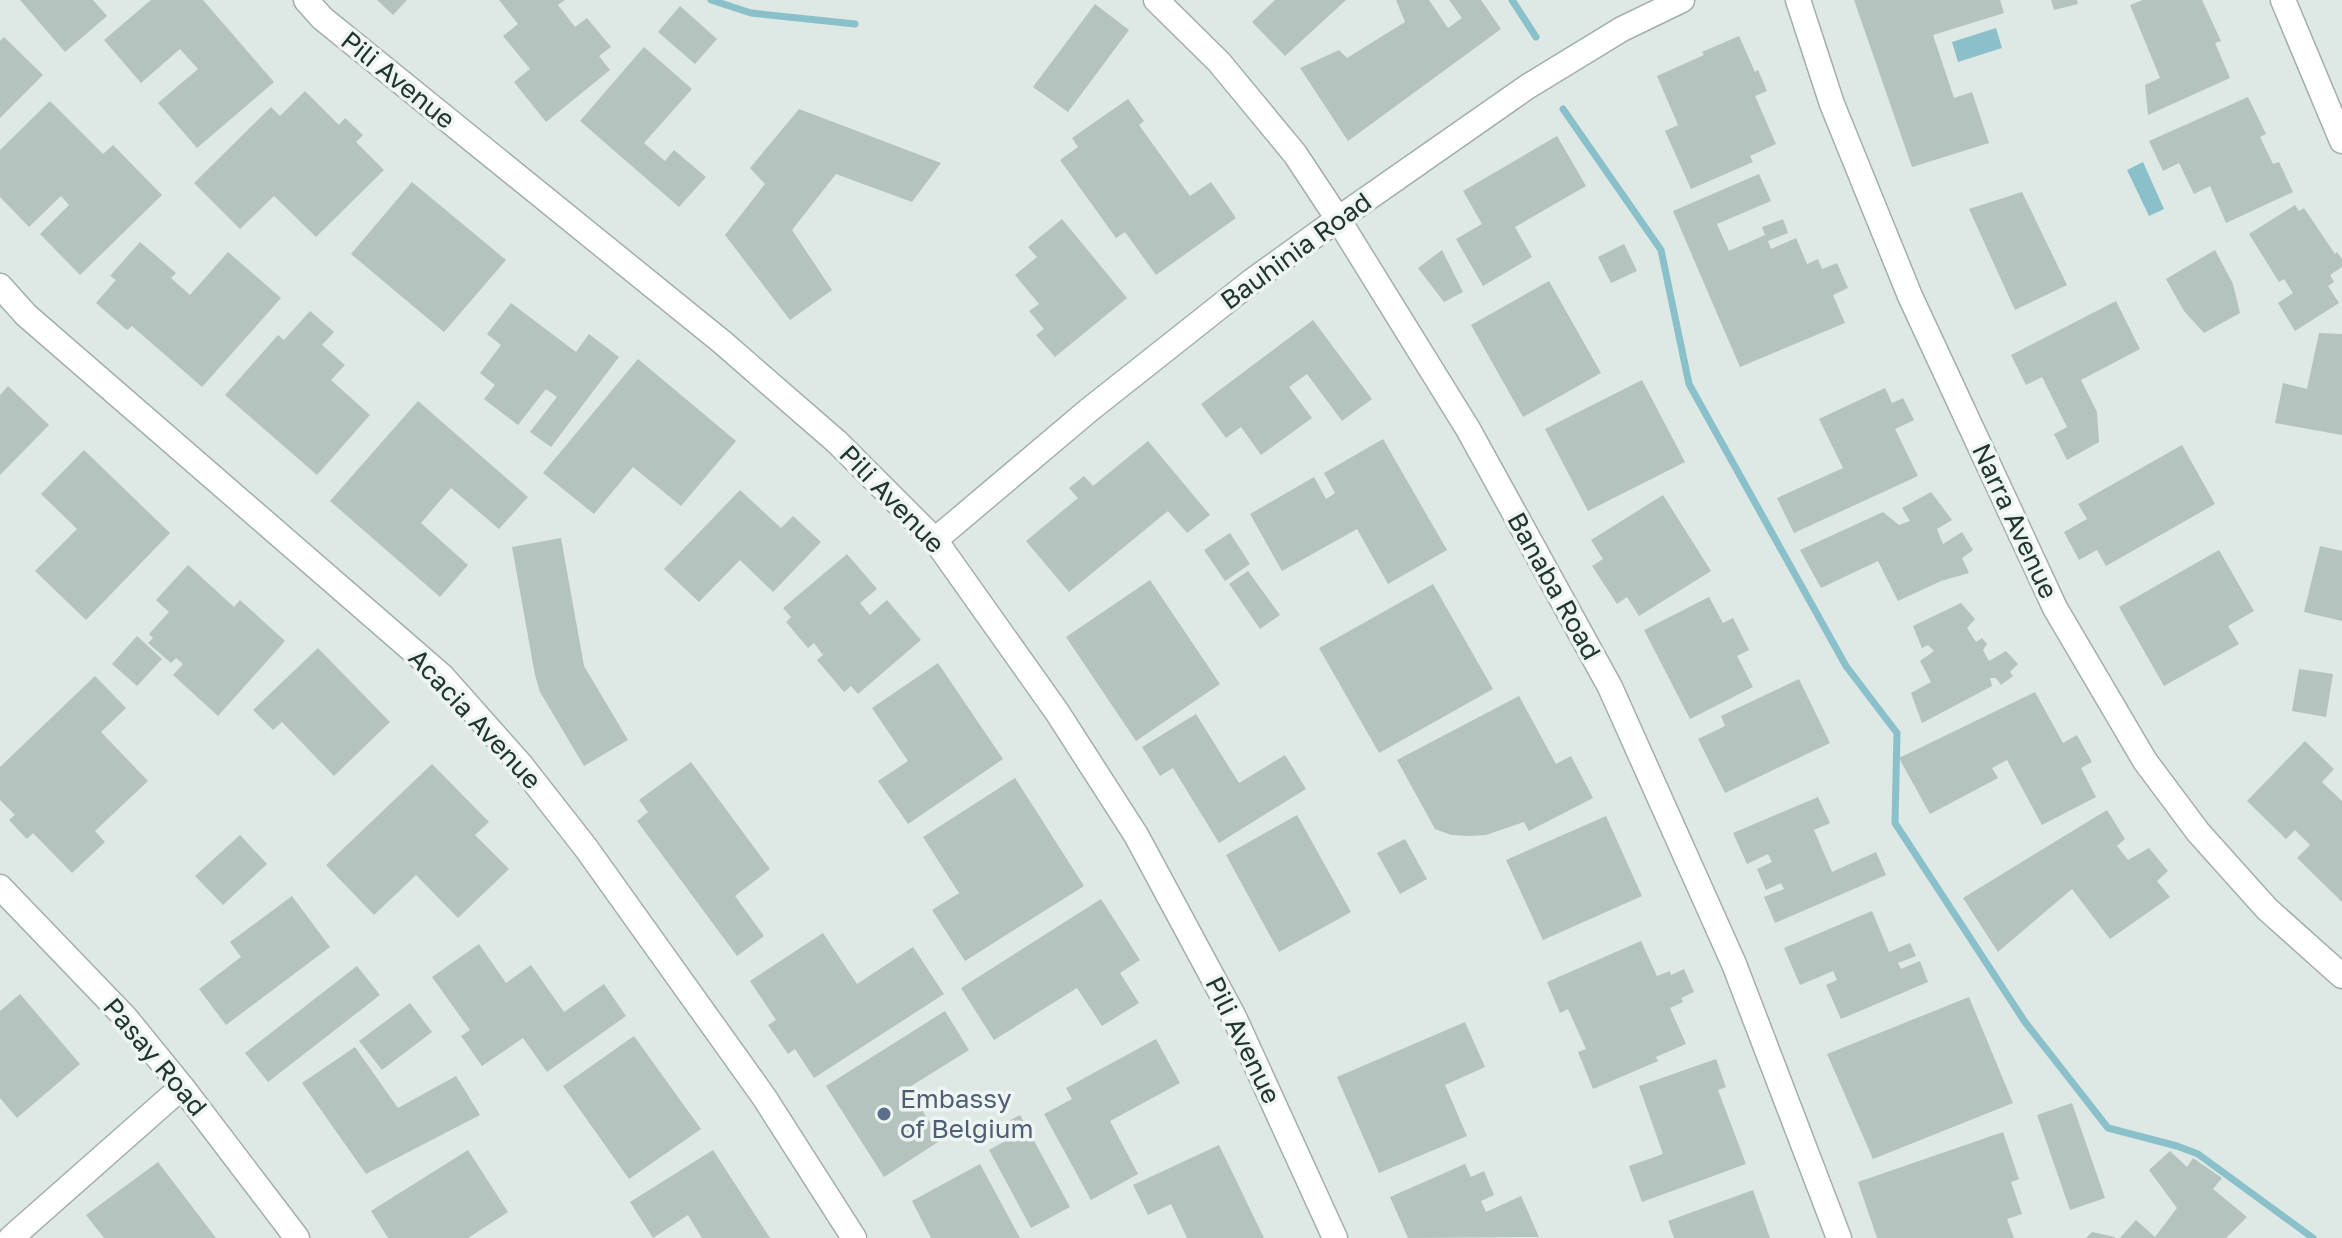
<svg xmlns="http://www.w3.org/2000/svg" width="2342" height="1238" viewBox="0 0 2342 1238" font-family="'Golos Text',sans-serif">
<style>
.water{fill:#8ac0c9}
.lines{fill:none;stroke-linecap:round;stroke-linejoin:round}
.stream{stroke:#8ac0c9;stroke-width:7}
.building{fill:#b4c3bd}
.minor-casing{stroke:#a2afaa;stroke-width:27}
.minor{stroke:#fff;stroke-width:24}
.service-dot{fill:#5c6f8a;stroke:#eef5f2;stroke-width:3}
.labels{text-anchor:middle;stroke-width:7;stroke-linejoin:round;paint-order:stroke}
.street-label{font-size:26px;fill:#213630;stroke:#eef5f2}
.service-label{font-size:26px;fill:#4e5e75;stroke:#eef5f2;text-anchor:start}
</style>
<rect width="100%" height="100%" fill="#dee8e4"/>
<!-- water -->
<path class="water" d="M1996 28 2002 48 1958 62 1952 42Z
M2143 162 2164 209 2149 216 2127 170Z"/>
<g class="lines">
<!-- stream -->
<path class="stream" d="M711 0 751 13 855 24
M1512 0 1536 37
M1563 109 1661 250 1689 384 1846 666 1897 733 1895 823 2025 1022 2108 1128 2177 1146 2198 1154 2313 1238"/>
</g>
<!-- building -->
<path class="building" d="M20 0H93L107 16 65 52Z
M151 0H203L274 82 197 148 158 103 198 69 180 49 141 83 104 40Z
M377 0H407L393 15Z
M499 0H565L558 5 575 27 587 18 611 47 599 56 610 70 546 122 514 82 530 69 503 36 518 24Z
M1275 0H1346L1285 56 1252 22Z
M1396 0H1429L1448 28 1462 18 1449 0H1481L1501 29 1348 141 1300 68 1339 50 1347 58 1405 22Z
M1854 0H2000L2004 13 1933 35 1954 98 1972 92 1989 143 1912 167Z
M2051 0H2077L2078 4 2054 10Z
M2143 0H2202L2221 41 2215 43 2230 78 2148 115 2145 85 2160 78 2130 5Z
M1095 4 1129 30 1068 112 1033 87Z
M680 6 717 39 695 64 658 32Z
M1739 36 1755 72 1758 70 1767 91 1755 96 1776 144 1750 156 1753 162 1691 189 1665 131 1678 125 1657 76 1704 55 1702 52Z
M4 37 43 75 0 118V41Z
M644 47 692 89 644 143 665 161 674 150 706 177 679 207 580 121Z
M305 91 339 125 345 118 363 135 356 142 384 170 316 237 274 196 240 229 194 183 271 107 280 116Z
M2248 97 2266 134 2260 137 2273 164 2279 162 2293 192 2226 223 2210 186 2194 194 2179 163 2163 171 2149 141Z
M1128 99 1144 121 1139 125 1190 196 1211 182 1236 218 1156 275 1125 232 1116 238 1060 160 1078 147 1072 138Z
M50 101 103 154 113 145 162 195 80 275 40 234 69 205 61 196 29 227 0 197V150Z
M799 109 941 163 912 202 836 174 792 230 832 290 790 320 725 235 765 184 750 168Z
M1557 136 1586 186 1515 227 1532 257 1483 286 1456 239 1482 224 1463 191Z
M1759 174 1771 201 1717 224 1729 251 1765 235 1762 227 1783 219 1788 233 1768 241 1771 249 1796 238 1807 264 1818 259 1822 269 1837 263 1848 288 1833 295 1845 323 1740 367 1673 211Z
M412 182 506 260 444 332 351 254Z
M2022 192 2067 285 2015 310 1969 209Z
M2295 205 2299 211 2304 208 2335 254 2337 252 2342 259V267L2330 275 2334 282 2328 286 2339 303 2295 331 2278 303 2293 293 2284 279 2279 282 2249 234Z
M1062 219 1127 298 1055 357 1036 335 1044 329 1029 311 1039 304 1015 275 1037 257 1028 247Z
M140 242 176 273 171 278 190 295 228 252 281 298 202 387 132 326 127 330 96 303 116 280 110 276Z
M1624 244 1637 271 1611 283 1598 257Z
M1442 250 1463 292 1444 302 1418 268Z
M2215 250 2233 284 2240 313 2204 333 2184 311 2166 279Z
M1549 281 1601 373 1523 417 1471 325Z
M2116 301 2140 349 2081 380 2097 412 2099 442 2067 460 2054 434 2067 427 2042 377 2026 385 2011 355Z
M511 303 576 352 589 334 619 357 551 447 530 432 557 397 546 389 518 425 484 399 495 385 480 373 501 345 487 334Z
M310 311 334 332 322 345 345 365 331 380 370 415 317 475 225 395 278 335 284 340Z
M1313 320 1372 399 1342 421 1307 374 1289 387 1312 418 1261 455 1241 427 1226 438 1201 404Z
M2319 333 2342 334V435L2275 423 2283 383 2307 389Z
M638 359 736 441 681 506 633 467 594 514 543 473Z
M1642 380 1685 462 1588 511 1545 429Z
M8 386 49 425 0 475V395Z
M1885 388 1892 403 1903 398 1914 420 1895 429 1918 476 1794 533 1777 498 1843 468 1819 419Z
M418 401 528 497 499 529 451 488 421 523 468 565 440 597 330 501Z
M1383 439 1447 550 1388 584 1357 529 1282 571 1250 514 1314 477 1326 499 1335 493 1324 473Z
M1148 441 1210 515 1187 533 1168 511 1069 592 1026 541 1078 498 1069 488 1084 476 1093 486Z
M2182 445 2215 504 2106 566 2097 550 2079 560 2064 532 2087 519 2078 504Z
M84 450 170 533 86 620 35 571 77 529 41 494Z
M740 490 781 528 793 516 821 542 773 592 740 560 699 602 664 569Z
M1931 492 1952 520 1937 529 1943 544 1962 532 1973 550 1962 558 1969 573 1941 581 1898 601 1878 561 1821 588 1800 550 1883 512 1899 525 1910 521 1902 508Z
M1663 495 1711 571 1639 616 1627 597 1617 604 1592 566 1603 559 1591 540Z
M1230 533 1250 564 1225 581 1204 550Z
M561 538 584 666 628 740 584 766 540 692 535 675 512 547Z
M2320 546 2342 551V621L2304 612Z
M2219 550 2254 611 2228 626 2239 644 2164 686 2119 607Z
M847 554 877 589 860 603 870 615 887 600 921 640 858 694 851 686 844 692 817 660 823 655 814 643 808 648 786 622 791 617 783 608Z
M188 565 234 607 240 600 285 641 218 716 173 675 183 664 176 658 171 663 148 643 153 638 149 634 169 612 156 600Z
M1248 571 1280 615 1260 629 1229 584Z
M1150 580 1220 684 1136 741 1066 637Z
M1433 584 1493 689 1379 753 1319 648Z
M1709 597 1723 623 1733 618 1749 650 1737 656 1753 687 1690 719 1644 630Z
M1961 603 1975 619 1967 628 1976 642 1982 638 1987 644 1983 650 1989 661 2006 651 2018 664 2010 672 2013 676 2001 685 1996 678H1990L1992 686 1922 723 1911 693 1931 682 1920 661 1934 651 1928 645 1922 648 1913 626Z
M137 636 162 659 137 686 112 664Z
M318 648 390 722 334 776 282 722 273 730 253 710Z
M938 663 1003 759 908 824 878 781 908 761 872 708Z
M2299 669 2333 674 2326 717 2292 711Z
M95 676 126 708 101 732 148 781 95 831 105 842 72 873 33 833 27 839 9 820 15 815 0 800V767Z
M1799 679 1830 743 1725 793 1698 739 1725 726 1721 716Z
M2035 692 2063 743 2077 735 2092 762 2081 768 2096 797 2042 825 2007 760 1992 768 1998 778 1930 814 1899 758Z
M1519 696 1556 764 1571 756 1593 798 1529 831 1524 822 1486 835 1468 836 1451 835 1435 829 1397 760Z
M1196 714 1239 783 1285 755 1306 789 1219 843 1173 768 1160 776 1142 747Z
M2305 741 2334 769 2322 782 2342 801V902L2297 858 2310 845 2295 830 2286 839 2247 801Z
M691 762 770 869 735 896 764 936 737 956 637 821 648 812 639 800Z
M432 764 489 822 475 835 509 869 458 918 416 875 374 915 326 865Z
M1015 778 1084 886 965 961 932 910 959 893 923 837Z
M1818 797 1830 823 1814 830 1832 872 1876 852 1886 875 1775 923 1764 897 1784 889 1781 883 1766 890 1757 869 1772 862 1768 854 1747 864 1733 833Z
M2107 810 2125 839 2117 846 2128 860 2149 848 2168 871 2157 881 2170 897 2110 939 2072 889 1998 952 1963 898Z
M1297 815 1351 912 1279 952 1226 855Z
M1606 816 1642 896 1543 940 1506 860Z
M240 835 267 864 223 905 195 876Z
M1405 839 1427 879 1400 894 1377 853Z
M292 896 330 947 226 1025 199 989 241 957 230 942Z
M1101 899 1140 960 1120 973 1139 1003 1102 1026 1077 988 994 1040 961 988Z
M1872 911 1889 952 1910 943 1916 956 1898 963 1901 969 1920 961 1928 982 1841 1019 1826 985 1837 980 1833 971 1800 985 1784 948Z
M823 933 857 984 913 947 944 994 814 1078 795 1049 788 1054 768 1025 776 1020 750 981Z
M1641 941 1657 976 1670 971 1671 975 1684 969 1694 992 1681 998 1683 1002 1670 1008 1686 1044 1656 1057 1658 1061 1593 1089 1578 1052 1586 1049 1568 1009 1560 1013 1547 982Z
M479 944 506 983 531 965 564 1012 604 984 626 1016 547 1072 523 1038 482 1066 461 1036 470 1030 432 977Z
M357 966 380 995 268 1082 245 1053Z
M20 994 80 1064 17 1118 0 1098V1011Z
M1969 997 2013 1103 1873 1159 1827 1054Z
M410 1003 432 1032 382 1070 359 1041Z
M945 1011 969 1050 908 1088 941 1140 884 1177 826 1086Z
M1465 1022 1485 1067 1445 1085 1467 1136 1379 1173 1337 1077Z
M634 1036 701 1129 629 1179 563 1086Z
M1156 1039 1180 1083 1110 1121 1138 1174 1091 1200 1044 1114 1072 1099 1066 1088Z
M355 1047 398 1108 456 1076 480 1115 366 1174 302 1083Z
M1716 1059 1726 1087 1718 1090 1746 1164 1642 1202 1629 1166 1663 1154 1639 1086Z
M2072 1103 2105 1198 2070 1210 2037 1115Z
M1020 1115 1070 1207 1031 1228 989 1150 1009 1139 1002 1125Z
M2003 1132 2019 1179 2011 1182 2022 1214 2007 1219 2014 1238H1877L1858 1182Z
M1219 1145 1264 1238H1187L1171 1204 1148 1215 1133 1185Z
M468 1150 508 1212 468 1238H388L371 1211Z
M713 1150 770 1238H702L688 1215 653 1238 630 1202Z
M2170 1151 2187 1167 2193 1158 2222 1178 2213 1189 2247 1217 2226 1238H2120L2136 1220 2155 1237 2177 1208 2149 1170Z
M158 1162 216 1238H104L86 1215Z
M980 1164 1020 1238H931L912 1201Z
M1465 1164 1471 1177 1484 1171 1494 1195 1481 1201 1486 1212 1521 1196 1539 1237 1408 1238 1390 1197Z
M1753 1190 1770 1238H1674L1668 1221Z
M2092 1232 2115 1237V1238H2086Z"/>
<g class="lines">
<!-- minor casing -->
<g class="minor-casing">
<path id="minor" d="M306 0 322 18 722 342 837 442 935 540 1057 712 1136 835 1234 1017 1335 1238
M1156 0 1219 62 1295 154 1338 219 1468 429 1522 527 1610 687 1734 964 1839 1238
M1798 0 1832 104 1910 296 2055 608 2145 761 2198 832 2267 909 2342 976
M2283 0 2342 141
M0 286 26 315 442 676 521 765 586 848 764 1097 854 1238
M935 540 1089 410 1252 281 1338 219 1527 87 1622 29 1682 0
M0 887 125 1017 182 1087 297 1238
M11 1238 182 1087"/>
</g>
<!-- minor -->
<use href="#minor" class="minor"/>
</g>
<!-- markers -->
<circle class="service-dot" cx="884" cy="1114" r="8"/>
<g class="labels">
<!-- street labels -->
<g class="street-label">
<text transform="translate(398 80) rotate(39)" y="9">Pili Avenue</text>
<text transform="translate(1296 251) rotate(-36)" y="9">Bauhinia Road</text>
<text transform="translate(892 499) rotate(46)" y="9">Pili Avenue</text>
<text transform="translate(2015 521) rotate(65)" y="9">Narra Avenue</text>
<text transform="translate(1554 586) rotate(61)" y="9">Banaba Road</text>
<text transform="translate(475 719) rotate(47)" y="9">Acacia Avenue</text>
<text transform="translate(1243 1040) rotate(64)" y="9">Pili Avenue</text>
<text transform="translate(155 1057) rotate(50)" y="9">Pasay Road</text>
</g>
<!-- service labels -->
<g class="service-label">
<text x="900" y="1108">Embassy<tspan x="900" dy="30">of Belgium</tspan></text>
</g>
</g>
</svg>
